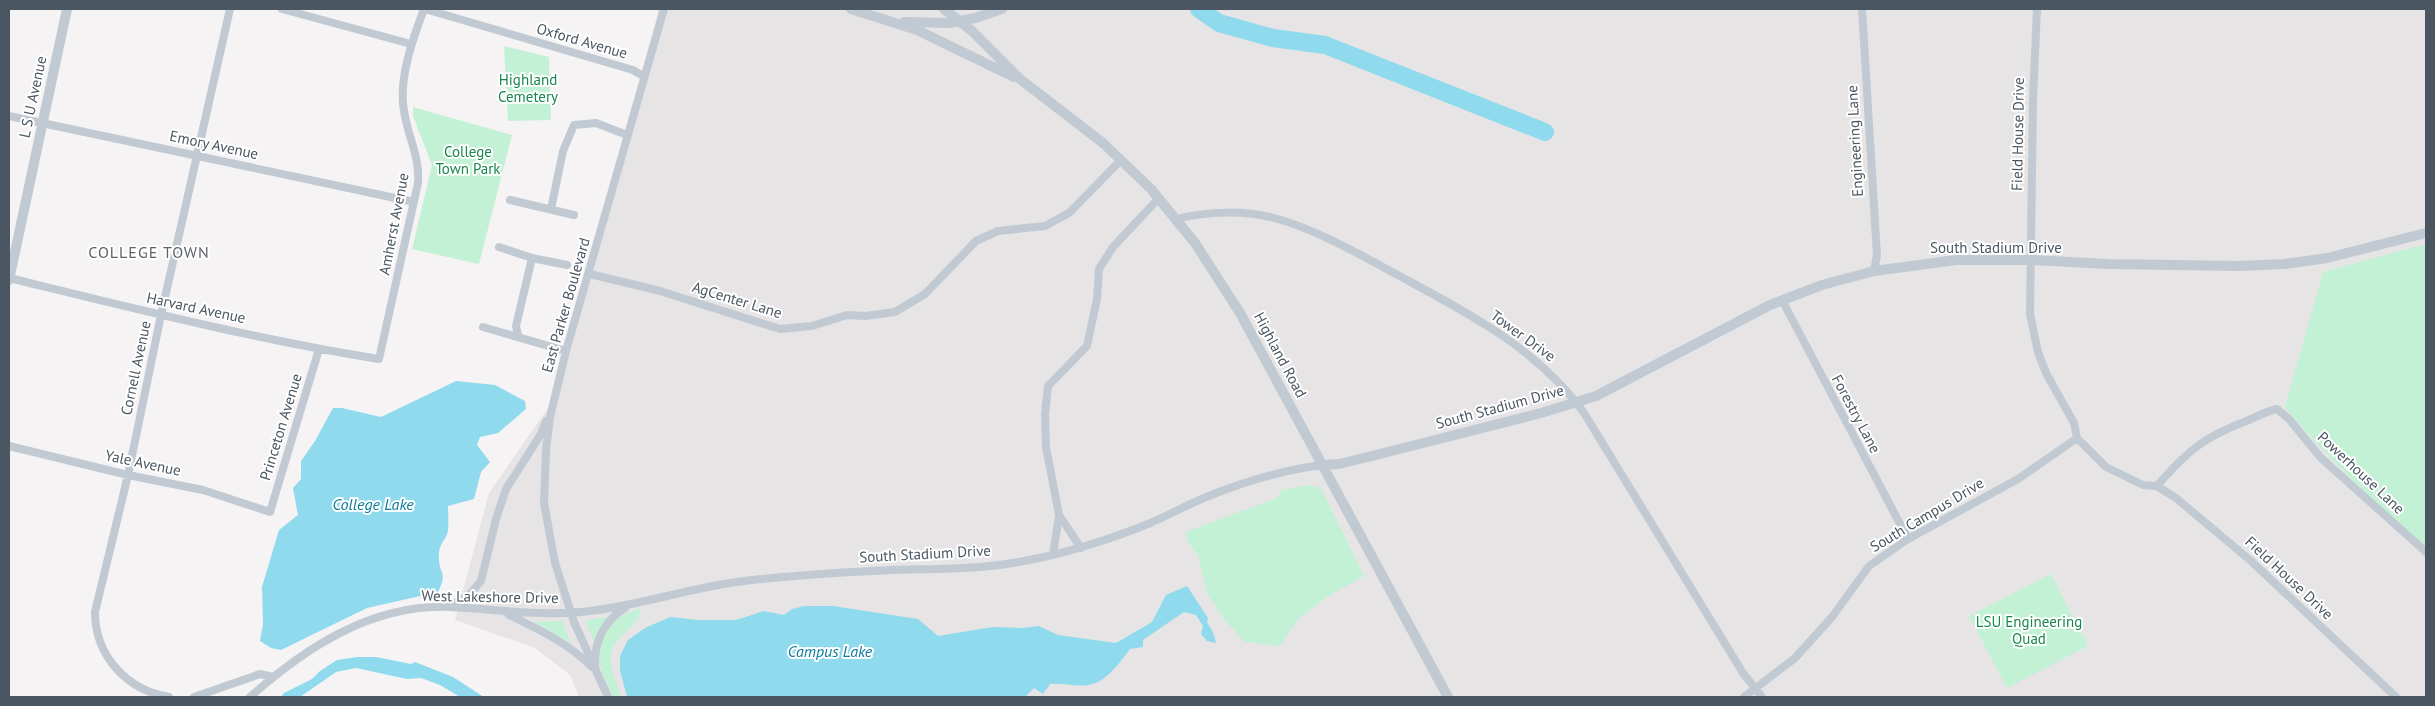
<svg xmlns="http://www.w3.org/2000/svg" width="2435" height="706" viewBox="0 0 2435 706" font-family="'PT Sans',sans-serif">
<style>
.education{fill:#e6e4e5}
.green{fill:#c3f1d5}
.water{fill:#90daee}
.lines{fill:none;stroke-linecap:round;stroke-linejoin:round}
.river{stroke:#90daee;stroke-width:18}
.minor{stroke:#c1cad2;stroke-width:8}
.tertiary{stroke:#c1cad2;stroke-width:10}
.labels{text-anchor:middle;stroke-width:4;stroke-linejoin:round;paint-order:stroke}
.street-label{font-size:15px;fill:#4a5661;stroke:#fff}
.park-label{font-size:15px;fill:#17864f;stroke:#fff}
.neighbourhood-label{font-size:16px;letter-spacing:1px;fill:#5f6368;stroke:#fff}
.water-label{font-size:16px;font-style:italic;fill:#0c7c9b;stroke:#fff}
</style>
<rect width="100%" height="100%" fill="#f5f3f3"/>
<!-- education -->
<path class="education" d="M659 9H2426V697H579L570 675 535 648 455 620 489 493 550 405Z"/>
<!-- green -->
<path class="green" d="M504 46 549 57 551 120 508 121Z
M413 107 512 135 479 264 412 249 432 165 413 116Z
M2426 244V547C2375 503 2328 459 2285 407L2323 272Z
M1307 485 1321 488 1364 576 1327 597 1299 618 1280 646 1245 642 1223 618 1207 593 1198 556 1188 542 1185 532 1277 498 1282 490Z
M2051 574 2088 646 2007 688 1969 616Z
M641 608C640 627 613 636 611 654 609 667 618 685 621 697H613C609 686 601 673 599 661 595 634 617 614 641 608Z
M608 617 599 628 594 641 585 620Z
M562 621 571 643 534 622Z"/>
<!-- water -->
<path class="water" d="M456 381 495 385 525 401 526 409 498 433 480 437 477 445 490 462 481 472 474 499 448 506C448 514 449 522 448 530 447 540 438 542 439 559 439 574 448 572 438 592L367 608 281 650 271 648 260 641 263 624 262 587 279 530 298 515 293 488 301 479V461L315 441 333 408H342L381 417Z
M1187 586 1208 618 1207 622 1213 632 1216 643 1207 641 1201 634 1203 626 1196 615 1184 612 1143 640V647L1130 649C1119 663 1108 681 1089 685 1077 687 1062 683 1050 684L1043 694 1034 688 1025 697H627L620 670V656L628 640 645 628 670 617 698 620H736L764 611 784 615 792 609 804 606H833L918 619 938 636 993 627 1022 628 1039 626 1058 635 1116 643 1152 622 1166 595Z
M358 657H376L411 664 415 662 453 677 484 697H460L440 685 421 678 407 679 356 668 336 672 300 697H281L284 693 312 679 320 671 337 660Z"/>
<g class="lines">
<!-- river -->
<path class="river" d="M1199 9 1219 23 1273 38 1325 45 1545 132"/>
<!-- minor -->
<path class="minor" d="M282 9 411 44
M425 9 633 70 643 76
M1862 9 1877 255 1874 271
M2037 9 2033 99 2030 314 2038 352 2046 373 2074 423 2077 438 2106 467 2143 485 2157 486 2176 498 2251 561 2396 697
M9 116 414 202
M510 200 574 215
M551 209 563 151 574 125 596 123 627 135
M1176 219C1208 211 1246 210 1278 219 1319 231 1357 253 1394 273 1464 311 1537 347 1584 413L1743 673 1762 697
M499 247 532 258 567 265
M590 274 660 291 780 329 812 326 847 315 865 316 895 312 925 294 976 241 998 231 1045 226 1069 213 1121 160
M9 278C132 308 254 339 379 359L418 183C420 157 408 137 404 111 398 80 413 38 424 9
M1782 300 1908 539
M483 327 566 351
M518 335 516 326 532 258
M9 446 128 475 203 490 270 512 319 349
M2157 486C2187 451 2205 436 2249 420 2258 416 2267 411 2277 409L2289 419 2321 458 2426 552
M1081 548 1059 515 1046 447 1045 414 1048 386 1087 346 1097 299 1099 269 1113 247 1159 198
M1053 555 1059 515
M448 607 470 594 481 581 496 519 506 489 541 434 546 421
M509 615C538 629 568 643 592 667
M595 665C594 641 605 620 625 608
M169 697C126 690 95 655 95 612L128 475 161 315 230 9
M194 697 260 674 273 677
M250 697C306 647 372 604 450 607 497 609 542 617 590 611 642 605 692 587 744 581 787 576 830 573 873 571 924 568 974 571 1024 561 1067 553 1108 540 1148 524 1167 516 1185 506 1204 498 1242 482 1282 470 1323 465
M608 697 574 622 555 563 544 503 546 450 550 417 566 351 664 9
M1744 697 1795 658 1832 617 1869 566 1908 539 2018 479 2077 438"/>
<!-- tertiary -->
<path class="tertiary" d="M851 9 917 30 1014 77
M944 9 972 31 1020 79 1103 143 1151 189 1195 243 1240 313 1448 697
M904 22 949 23 975 18 1002 9
M9 280 67 9
M1323 465 1339 464 1372 456 1541 413 1596 396 1770 305 1822 285 1874 271 1956 260H2031L2108 264 2239 266 2285 264 2327 258 2426 233"/>
</g>
<g class="labels">
<!-- street labels -->
<g class="street-label">
<text transform="translate(582 41) rotate(16)" y="5">Oxford Avenue</text>
<text transform="translate(33 97) rotate(-78)" y="5">L S U Avenue</text>
<text transform="translate(2018 134) rotate(-89)" y="5">Field House Drive</text>
<text transform="translate(1855 141) rotate(-93)" y="5">Engineering Lane</text>
<text transform="translate(214 145) rotate(12)" y="5">Emory Avenue</text>
<text transform="translate(394 224) rotate(-79)" y="5">Amherst Avenue</text>
<text x="1996" y="253">South Stadium Drive</text>
<text transform="translate(737 300) rotate(17)" y="5">AgCenter Lane</text>
<text transform="translate(566 305) rotate(-74)" y="5">East Parker Boulevard</text>
<text transform="translate(196 308) rotate(12)" y="5">Harvard Avenue</text>
<text transform="translate(1523 336) rotate(36)" y="5">Tower Drive</text>
<text transform="translate(1280 355) rotate(62)" y="5">Highland Road</text>
<text transform="translate(136 368) rotate(-78)" y="5">Cornell Avenue</text>
<text transform="translate(1500 407) rotate(-15)" y="5">South Stadium Drive</text>
<text transform="translate(1856 414) rotate(62)" y="5">Forestry Lane</text>
<text transform="translate(281 427) rotate(-73)" y="5">Princeton Avenue</text>
<text transform="translate(143 463) rotate(12)" y="5">Yale Avenue</text>
<text transform="translate(2361 473) rotate(43)" y="5">Powerhouse Lane</text>
<text transform="translate(1927 515) rotate(-31)" y="5">South Campus Drive</text>
<text transform="translate(925 554) rotate(-3)" y="5">South Stadium Drive</text>
<text transform="translate(2289 578) rotate(43)" y="5">Field House Drive</text>
<text transform="translate(490 597) rotate(1)" y="5">West Lakeshore Drive</text>
</g>
<!-- park labels -->
<g class="park-label">
<text x="528" y="85">Highland<tspan x="528" dy="17">Cemetery</tspan></text>
<text x="468" y="157">College<tspan x="468" dy="17">Town Park</tspan></text>
<text x="2029" y="627">LSU Engineering<tspan x="2029" dy="17">Quad</tspan></text>
</g>
<!-- neighbourhood labels -->
<g class="neighbourhood-label">
<text x="149" y="258">COLLEGE TOWN</text>
</g>
<!-- water labels -->
<g class="water-label">
<text x="373" y="510">College Lake</text>
<text x="830" y="657">Campus Lake</text>
</g>
</g>
<!-- border -->
<rect width="2435" height="706" fill="none" stroke="#4a5661" stroke-width="20"/>
</svg>
